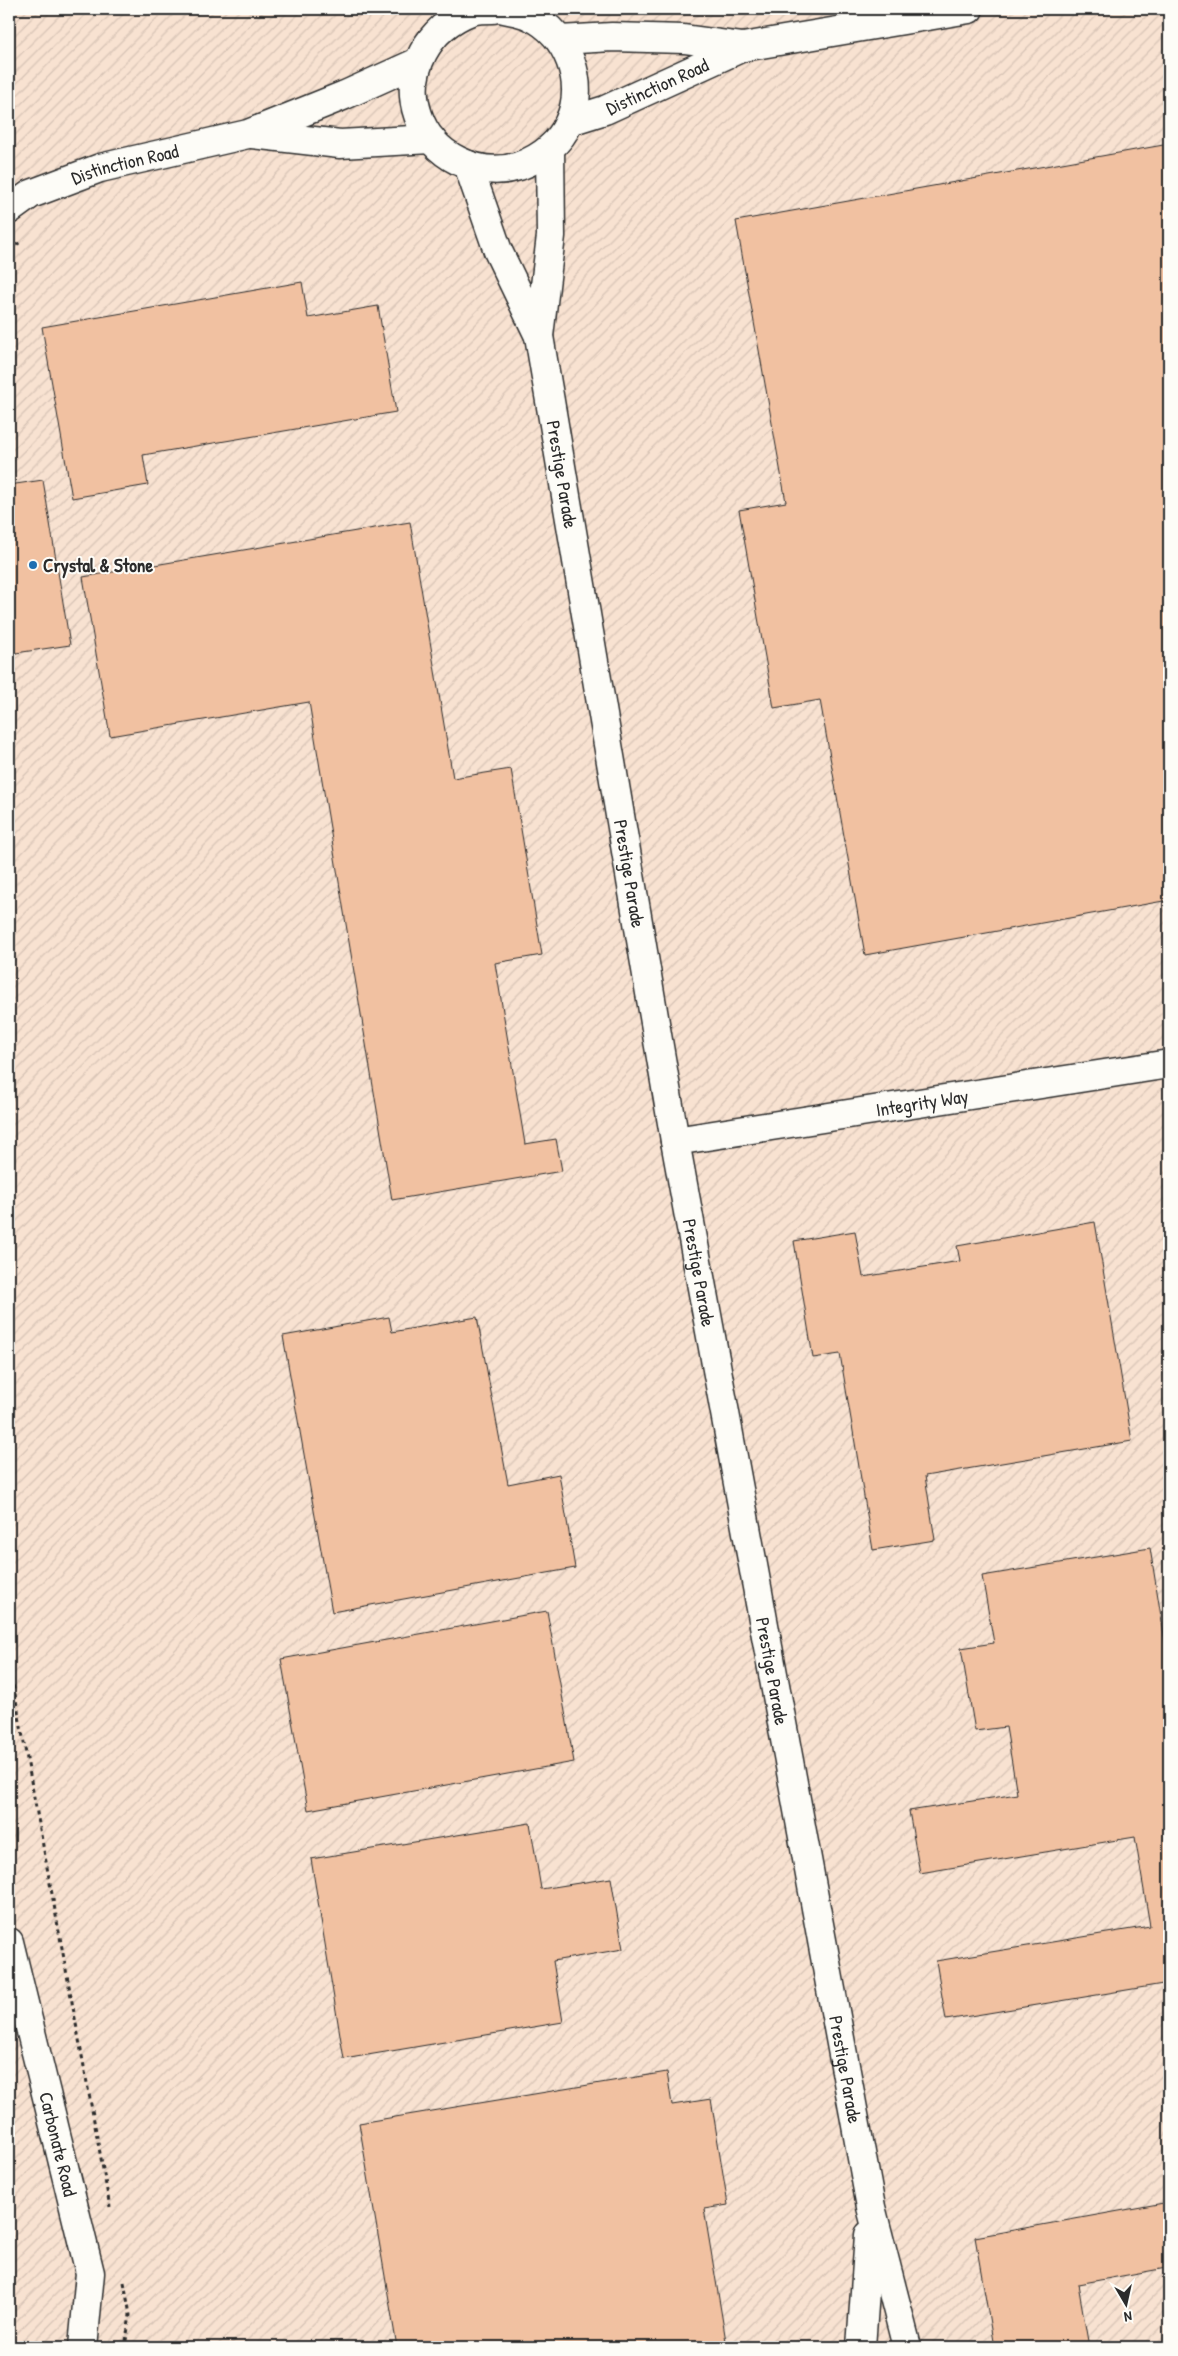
<svg xmlns="http://www.w3.org/2000/svg" width="1178" height="2356" viewBox="0 0 1178 2356" font-family="'Patrick Hand',sans-serif">
<style>
.industrial{fill:url(#industrial-furrows)}
.building{fill:#f1c1a1;stroke:#2b2b2b}
.lines{fill:none;stroke-linecap:round;stroke-linejoin:round}
.minor-casing{stroke:#2b2b2b;stroke-width:31}
.path{stroke:#2b2b2b;stroke-width:3;stroke-dasharray:4 4;stroke-linecap:butt}
.minor{stroke:#fdfcf7;stroke-width:28}
.poi-dot{fill:#1f6fb2;stroke:#fdfcf7;stroke-width:2}
.labels{text-anchor:middle;stroke-width:4;stroke-linejoin:round;paint-order:stroke}
.street-label{font-size:19px;fill:#2b2b2b;stroke:#fdfcf7}
.poi-label{font-size:19px;font-weight:bold;fill:#2b2b2b;stroke:#fdfcf7;text-anchor:start}
</style>
<defs>
<pattern id="industrial-furrows" width="10" height="10" patternUnits="userSpaceOnUse" patternTransform="scale(1.25)"><rect width="10" height="10" fill="#f8e2d1"/><path d="M-1 1l2-2M0 10L10 0M9 11l2-2" fill="none" stroke="#d5c2b4"/></pattern>
</defs>
<rect width="100%" height="100%" fill="#fbf0e6"/>
<filter id="ink" filterUnits="userSpaceOnUse"><feTurbulence type="fractalNoise" baseFrequency=".02" numOctaves="2"/><feDisplacementMap in="SourceGraphic" scale="10" xChannelSelector="R" yChannelSelector="G"/><feConvolveMatrix kernelMatrix="1 2 1 2 8 2 1 2 1" color-interpolation-filters="sRGB"/></filter>
<g filter="url(#ink)">
<!-- industrial -->
<path class="industrial" d="M9 9H1169V2347H9Z"/>
<!-- building -->
<path class="building" d="M1169 144V900L865 955 820 700 774 708 739 510 786 502 736 221Z
M302 282 308 318 378 306 396 412 143 455 148 485 72 498 42 327Z
M43 480 70 645 9 654V485Z
M410 522 453 778 511 769 542 955 495 963 525 1144 556 1139 562 1171 392 1200 309 702 110 736 83 577Z
M1095 1222 1132 1441 925 1476 935 1540 873 1550 840 1354 813 1358 794 1241 855 1231 863 1277 960 1261 957 1246Z
M389 1317 392 1332 477 1317 508 1484 559 1474 575 1568 332 1612 283 1336Z
M1150 1548 1169 1666V1983L946 2020 936 1961 1150 1926 1135 1837 920 1873 909 1811 1017 1794 1006 1727 975 1731 961 1648 994 1643 982 1576Z
M547 1611 574 1762 308 1810 281 1659Z
M530 1823 541 1889 611 1878 623 1949 553 1961 563 2022 344 2059 311 1859Z
M667 2072 672 2105 711 2099 728 2205 704 2209 727 2347H397L359 2123Z
M1169 2202V2285L1166 2268 1078 2284 1089 2347H994L975 2237Z"/>
<g class="lines">
<!-- minor casing -->
<g class="minor-casing">
<g id="minor">
<path d="M493 9C486 9 477 9 471 11 429 27 403 71 418 115 431 156 479 179 519 166 541 158 560 143 569 122 587 83 568 34 530 16 522 12 512 11 504 9"/>
<path d="M560 40 612 37 684 39 743 47"/>
<path id="s1" d="M570 121 605 110 743 47 969 9"/>
<path d="M252 134 340 144 431 139"/>
<path id="s2" d="M550 148 551 236 539 336 675 1141 871 2207 907 2347"/>
<path d="M468 165 498 251 539 336"/>
<path id="s3" d="M9 210 31 194 100 168 248 134 345 95 418 62"/>
<path id="s4" d="M675 1141 1169 1064"/>
<path id="s5" d="M9 1942 90 2273 83 2347"/>
<path d="M861 2347 869 2235"/>
</g>
</g>
<!-- path -->
<path class="path" d="M9 249 21 242
M9 1662 110 2207
M124 2282 130 2315 125 2347"/>
<!-- minor -->
<use href="#minor" class="minor"/>
</g>
</g>
<!-- markers -->
<circle class="poi-dot" cx="33" cy="565" r="5"/>
<g class="labels">
<!-- street labels -->
<g class="street-label">
<text dy="7" stroke="none"><textPath href="#s1" startOffset="94">Distinction Road</textPath></text>
<text dy="7" stroke="none"><textPath href="#s3" startOffset="126">Distinction Road</textPath></text>
<text dy="7" stroke="none"><textPath href="#s2" startOffset="329">Prestige Parade</textPath></text>
<text dy="7" stroke="none"><textPath href="#s2" startOffset="734">Prestige Parade</textPath></text>
<text dy="7" stroke="none"><textPath href="#s4" startOffset="250">Integrity Way</textPath></text>
<text dy="7" stroke="none"><textPath href="#s2" startOffset="1139">Prestige Parade</textPath></text>
<text dy="7" stroke="none"><textPath href="#s2" startOffset="1544">Prestige Parade</textPath></text>
<text dy="7" stroke="none"><textPath href="#s2" startOffset="1949">Prestige Parade</textPath></text>
<text dy="7" stroke="none"><textPath href="#s5" startOffset="208">Carbonate Road</textPath></text>
</g>
<!-- poi labels -->
<g class="poi-label">
<text x="43" y="572">Crystal &amp; Stone</text>
</g>
</g>
<!-- margin -->
<rect width="1178" height="2356" fill="none" stroke="#fdfcf7" stroke-width="30"/>
<rect x="15" y="15" width="1148" height="2326" fill="none" stroke="#2b2b2b" stroke-width="2" filter="url(#ink)"/>
<!-- north arrow -->
<g transform="translate(1126 2304) rotate(171)" stroke="#fdfcf7" stroke-width="4" paint-order="stroke">
<path d="M0-4L9 19L0 12L-9 19Z" fill="#2b2b2b"/>
<text y="-8" font-size="14" font-weight="bold" text-anchor="middle" fill="#2b2b2b">N</text>
</g>
</svg>
